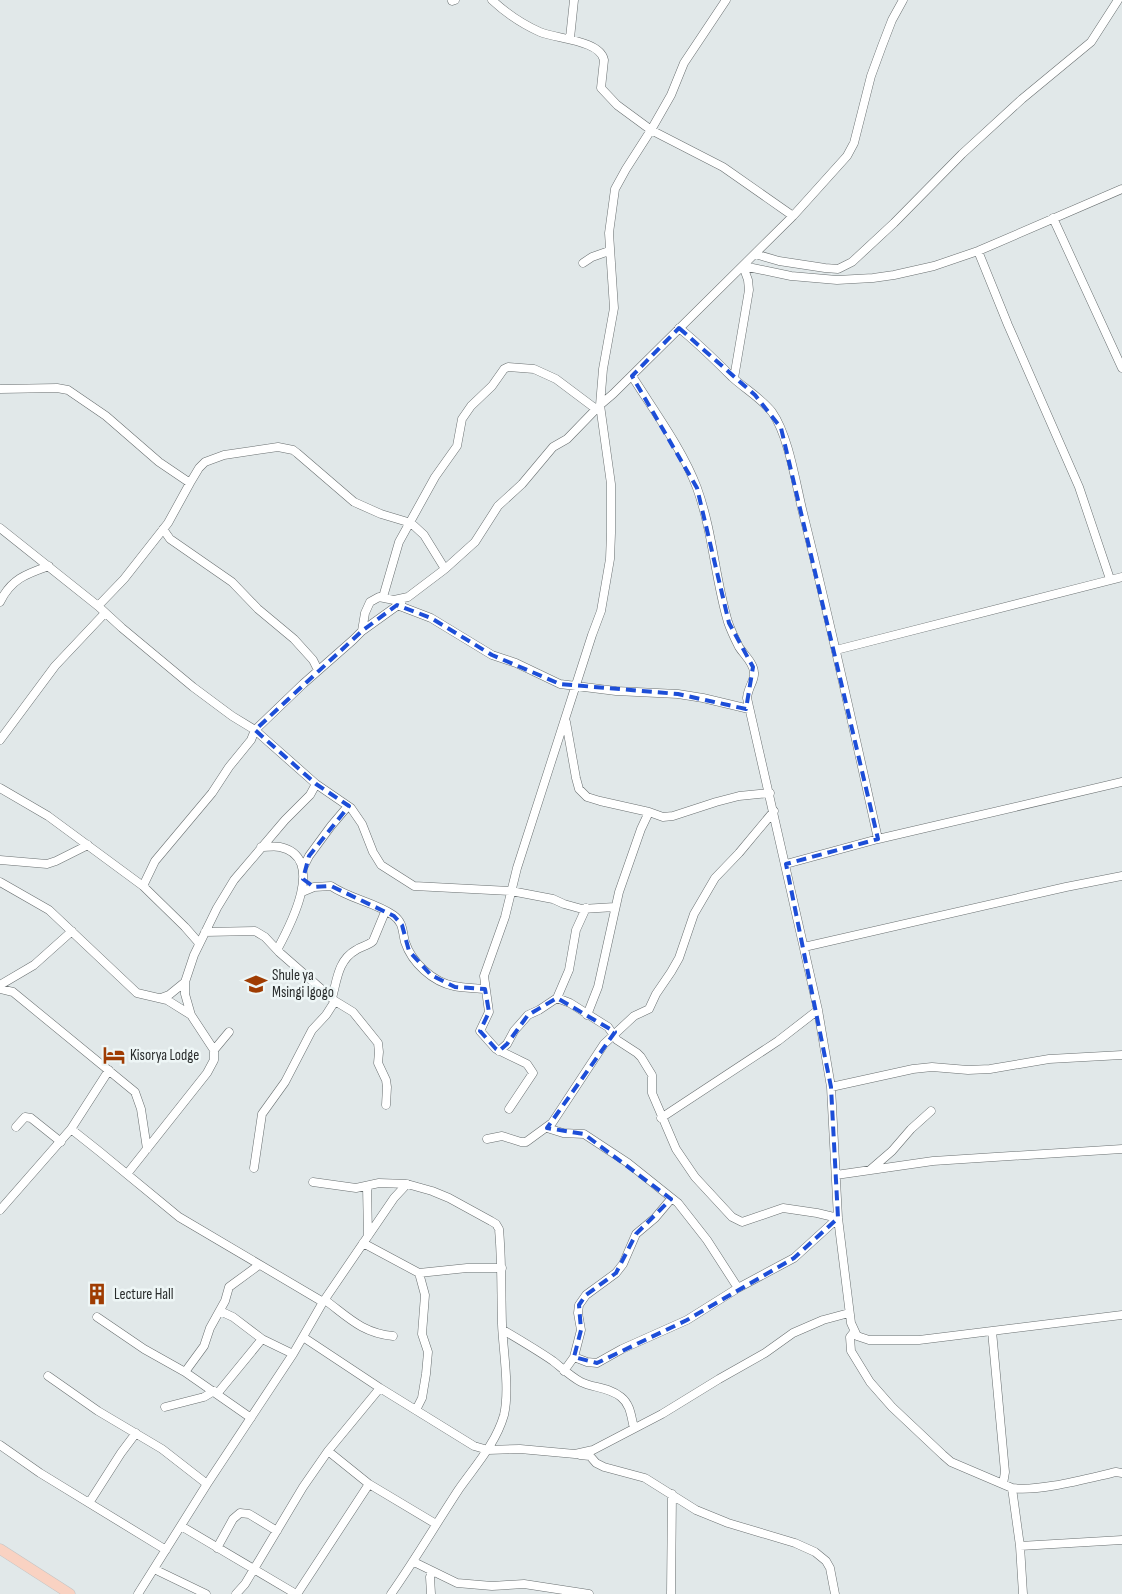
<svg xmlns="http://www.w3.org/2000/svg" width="1122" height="1594" viewBox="0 0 1122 1594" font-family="'Sofia Sans Condensed',sans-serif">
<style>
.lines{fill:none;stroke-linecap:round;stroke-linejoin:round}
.minor-casing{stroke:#696f70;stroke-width:9}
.major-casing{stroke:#c3c4c4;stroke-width:11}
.minor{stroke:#fff;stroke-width:8}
.major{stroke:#f9d2c2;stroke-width:10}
.marked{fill:none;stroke:#1d4ed8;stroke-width:4;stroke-dasharray:10 6;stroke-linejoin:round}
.labels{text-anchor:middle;stroke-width:5;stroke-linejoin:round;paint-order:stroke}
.poi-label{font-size:15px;fill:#292c2c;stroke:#eef6f6;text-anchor:start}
</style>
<rect width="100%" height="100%" fill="#e1e8e9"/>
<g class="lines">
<!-- minor casing -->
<g class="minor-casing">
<path id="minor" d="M492 0C506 13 522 24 540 32 556 39 600 40 604 60L601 88 617 105 651 130 723 167 793 216
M452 1 455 0
M570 38 574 0
M1053 218 1122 368
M978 251 1008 325 1079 487 1110 579
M755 254 779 261 825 268 838 269 852 262 894 223 962 154 1022 99 1091 42 1118 0
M583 263 592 257 609 251
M743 266 791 276 837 280 873 278 894 275 934 266 978 251 1122 189
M679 328C698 343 715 360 732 377 745 389 761 398 772 412 789 436 796 485 803 513 830 621 854 730 878 839
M632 376C654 411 683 450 697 488 713 532 715 579 728 622 731 631 735 639 739 647 744 655 754 663 754 673 755 680 748 687 747 698L818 1010 831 1087 838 1218 851 1323 857 1336 869 1340H919L1122 1315
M734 378 749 290 748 280 743 266
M0 389 57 388 68 390 106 416 159 462 190 483
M0 528 98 606 122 628 193 687 232 716 255 730 303 684 353 640 362 631 365 613 370 602 379 597 394 600 408 597 445 569 475 542 498 506 522 484 553 447 567 439 600 405 613 394 793 216 847 156 854 143 871 76 882 46 892 20 903 0
M163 529 170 539 232 582 258 609 294 639 313 660 318 670
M383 597 399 542 435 477 457 446 462 419 471 406 492 386 504 369 508 367 534 369 556 379 596 409
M0 602C11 579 26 574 49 566
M397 605 431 618 492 655 516 663 560 684 616 691 678 694 703 698 749 709
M98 606 124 579 168 523 190 483 199 468 205 462 224 455 278 447 293 450 297 453 354 502 381 514 411 523 424 535 445 569
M362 631 401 603
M836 650 1122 577
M566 722 576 778 579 789 587 797 600 801 649 812 663 817 673 816 716 802 739 796 770 793
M0 740 55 666 105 613
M316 784 351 808 362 824 373 852 381 865 414 886 511 891 553 899 564 904 582 909 615 907
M0 788 48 816 143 886 185 927 199 943
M261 847C267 847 275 846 280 847 327 857 290 926 277 950
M0 860 47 864 56 861 88 845
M786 864 878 839 1122 782
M303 868 309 856 331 826 348 806
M0 882 49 910 137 993 167 1000 191 1015
M302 892 314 887 331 886C350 899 374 902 393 915 404 923 402 931 405 942 412 963 433 982 454 986 464 988 475 988 485 989
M205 932 255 931 265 937 279 952 335 1001 353 1012 378 1043 379 1052 378 1063 386 1080 387 1087 386 1105
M804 947 1066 887 1122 876
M0 985 34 965 72 931
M0 989 13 992 135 1092 141 1109 147 1149
M161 998 169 995 185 982
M332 998C337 980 338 960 356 950 361 946 368 946 373 941L385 912
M557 998 570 1003 608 1027 617 1040 637 1053 641 1057 652 1075V1093L676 1149 695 1177 732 1217 742 1222 783 1208 817 1213 838 1218
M587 1015 598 987 619 892 641 829 649 812
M214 1050 229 1032
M499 1051 507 1044 514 1031 528 1015 539 1010 557 998 569 970 576 930 586 908
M831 1087 913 1069 932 1067 968 1070 990 1069 1049 1059 1122 1055
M509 1109 533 1073 527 1064 496 1049 480 1031 489 1012 484 976 505 917 517 868 592 635 601 611 610 559 611 533V484L600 405 603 369 614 308 609 233 615 189 626 169 651 130 671 95 684 63 726 0
M661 1118 778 1041 818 1010
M16 1127 25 1117 31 1118 61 1142
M547 1128 563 1133 584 1134 628 1163 678 1203 707 1240 738 1288
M71 1129 100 1152 179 1217 323 1302
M487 1139 502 1136 521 1142H526L552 1123 604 1044 634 1016 649 1009 656 994 671 972 679 958 694 914 715 878 739 853 774 811
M254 1168 262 1114 285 1082 312 1030 326 1015 335 1001
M870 1170 892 1151 911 1129 931 1111
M127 1174 207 1073 214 1060V1050L191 1015 185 994V982L194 955 217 908 234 880 285 820 310 795 316 784 255 730 251 740 229 767 212 793 155 861 143 886
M836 1175 933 1161 1122 1149
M313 1182 356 1188 379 1183 407 1184 432 1191 449 1198 491 1221 496 1224 499 1229C502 1261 501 1292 502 1324 503 1350 510 1389 504 1415 496 1443 476 1465 459 1489 436 1524 415 1560 391 1594
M367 1186 368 1236
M0 1210 71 1129 109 1070
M363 1243 419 1273
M325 1300C348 1317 362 1333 393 1336
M220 1311 233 1317 262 1339
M97 1317 144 1349 185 1372 251 1418
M503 1330C520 1340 537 1350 553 1361 562 1368 570 1376 581 1382 593 1388 609 1387 621 1397 631 1405 631 1417 634 1428
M992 1331 1005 1472 1003 1484
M854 1332 850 1337 851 1351 870 1382 892 1407 943 1455 951 1462 1012 1488C1039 1492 1089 1478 1116 1472L1122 1473
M303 1337 380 1388 474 1446 488 1450 520 1449 575 1454 593 1450 662 1414 719 1379 765 1353 793 1333 823 1320 849 1313
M574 1357 587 1362 597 1363 622 1349 687 1320 738 1288 794 1258 838 1218
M564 1371 574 1357 581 1330 578 1313 579 1305 586 1295 616 1273 623 1264 636 1234 655 1218 671 1199
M185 1372 204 1346 210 1328 225 1301 229 1287 259 1265
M48 1376 98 1411 162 1449 207 1484
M217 1394 262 1339 293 1354
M165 1407 204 1397 214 1391
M416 1410 422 1398 426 1374 428 1352 422 1334 425 1295 419 1273 467 1268H502
M0 1445 40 1473 166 1550
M328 1451 369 1484 436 1524
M580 1455 590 1456 596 1463 604 1467 645 1478 696 1510 728 1523 795 1543 815 1552 826 1561 830 1568 835 1594
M1012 1488 1020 1546 1023 1594
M89 1503 121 1453 136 1433
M181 1526 296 1594
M1020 1546 1122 1540
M217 1548 233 1519 240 1513 249 1514 277 1531
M414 1562 457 1583 492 1586 524 1584 589 1594
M154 1569 206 1594
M138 1594 207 1484 293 1354 323 1302 394 1198 407 1184
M236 1594 245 1584 303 1487 328 1451 380 1388
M297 1594 369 1484
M431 1594 430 1577 432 1571
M671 1594 672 1494"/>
</g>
<!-- major casing -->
<g class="major-casing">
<path id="major" d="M0 1549 70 1594"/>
</g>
<!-- minor -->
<use href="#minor" class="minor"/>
<!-- major -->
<use href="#major" class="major"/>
</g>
<!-- marked area -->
<path class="marked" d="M679 328 755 395 781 428 878 839 786 864 831 1087 838 1218 794 1258 687 1320 597 1363 574 1357 581 1330 579 1305 586 1295 616 1273 636 1234 671 1199 584 1134 547 1128 615 1032 557 998 528 1015 507 1044 499 1051 496 1049 480 1031 489 1012 485 989 455 987 431 975 409 951 402 925 394 916 331 886 314 887 303 879 309 856 349 806 316 784 255 730 362 631 397 605 431 618 492 655 560 684 678 694 746 709 753 667 729 623 697 488 632 376Z"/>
<!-- icons -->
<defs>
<g id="school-bare" transform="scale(1.725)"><path d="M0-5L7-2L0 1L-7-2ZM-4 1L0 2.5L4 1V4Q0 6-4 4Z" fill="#9f3c02" stroke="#eef6f6" stroke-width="2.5" paint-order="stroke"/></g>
<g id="hotel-bare" transform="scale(1.725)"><path d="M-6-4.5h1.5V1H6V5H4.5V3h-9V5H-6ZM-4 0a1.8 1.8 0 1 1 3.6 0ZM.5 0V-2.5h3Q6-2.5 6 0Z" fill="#9f3c02" stroke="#eef6f6" stroke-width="2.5" paint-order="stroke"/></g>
<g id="building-bare" transform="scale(1.725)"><path d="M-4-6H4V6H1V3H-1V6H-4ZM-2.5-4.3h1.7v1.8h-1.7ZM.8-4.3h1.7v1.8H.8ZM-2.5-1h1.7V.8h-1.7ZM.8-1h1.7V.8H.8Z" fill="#9f3c02" stroke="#eef6f6" stroke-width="2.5" paint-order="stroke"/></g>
</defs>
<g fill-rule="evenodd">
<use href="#school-bare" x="256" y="984"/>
<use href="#hotel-bare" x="114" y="1055"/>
<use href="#building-bare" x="97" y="1294"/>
</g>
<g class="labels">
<!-- poi labels -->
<g class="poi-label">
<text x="272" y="980">Shule ya<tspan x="272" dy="17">Msingi Igogo</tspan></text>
<text x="130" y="1060">Kisorya Lodge</text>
<text x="114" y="1299">Lecture Hall</text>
</g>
</g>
</svg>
